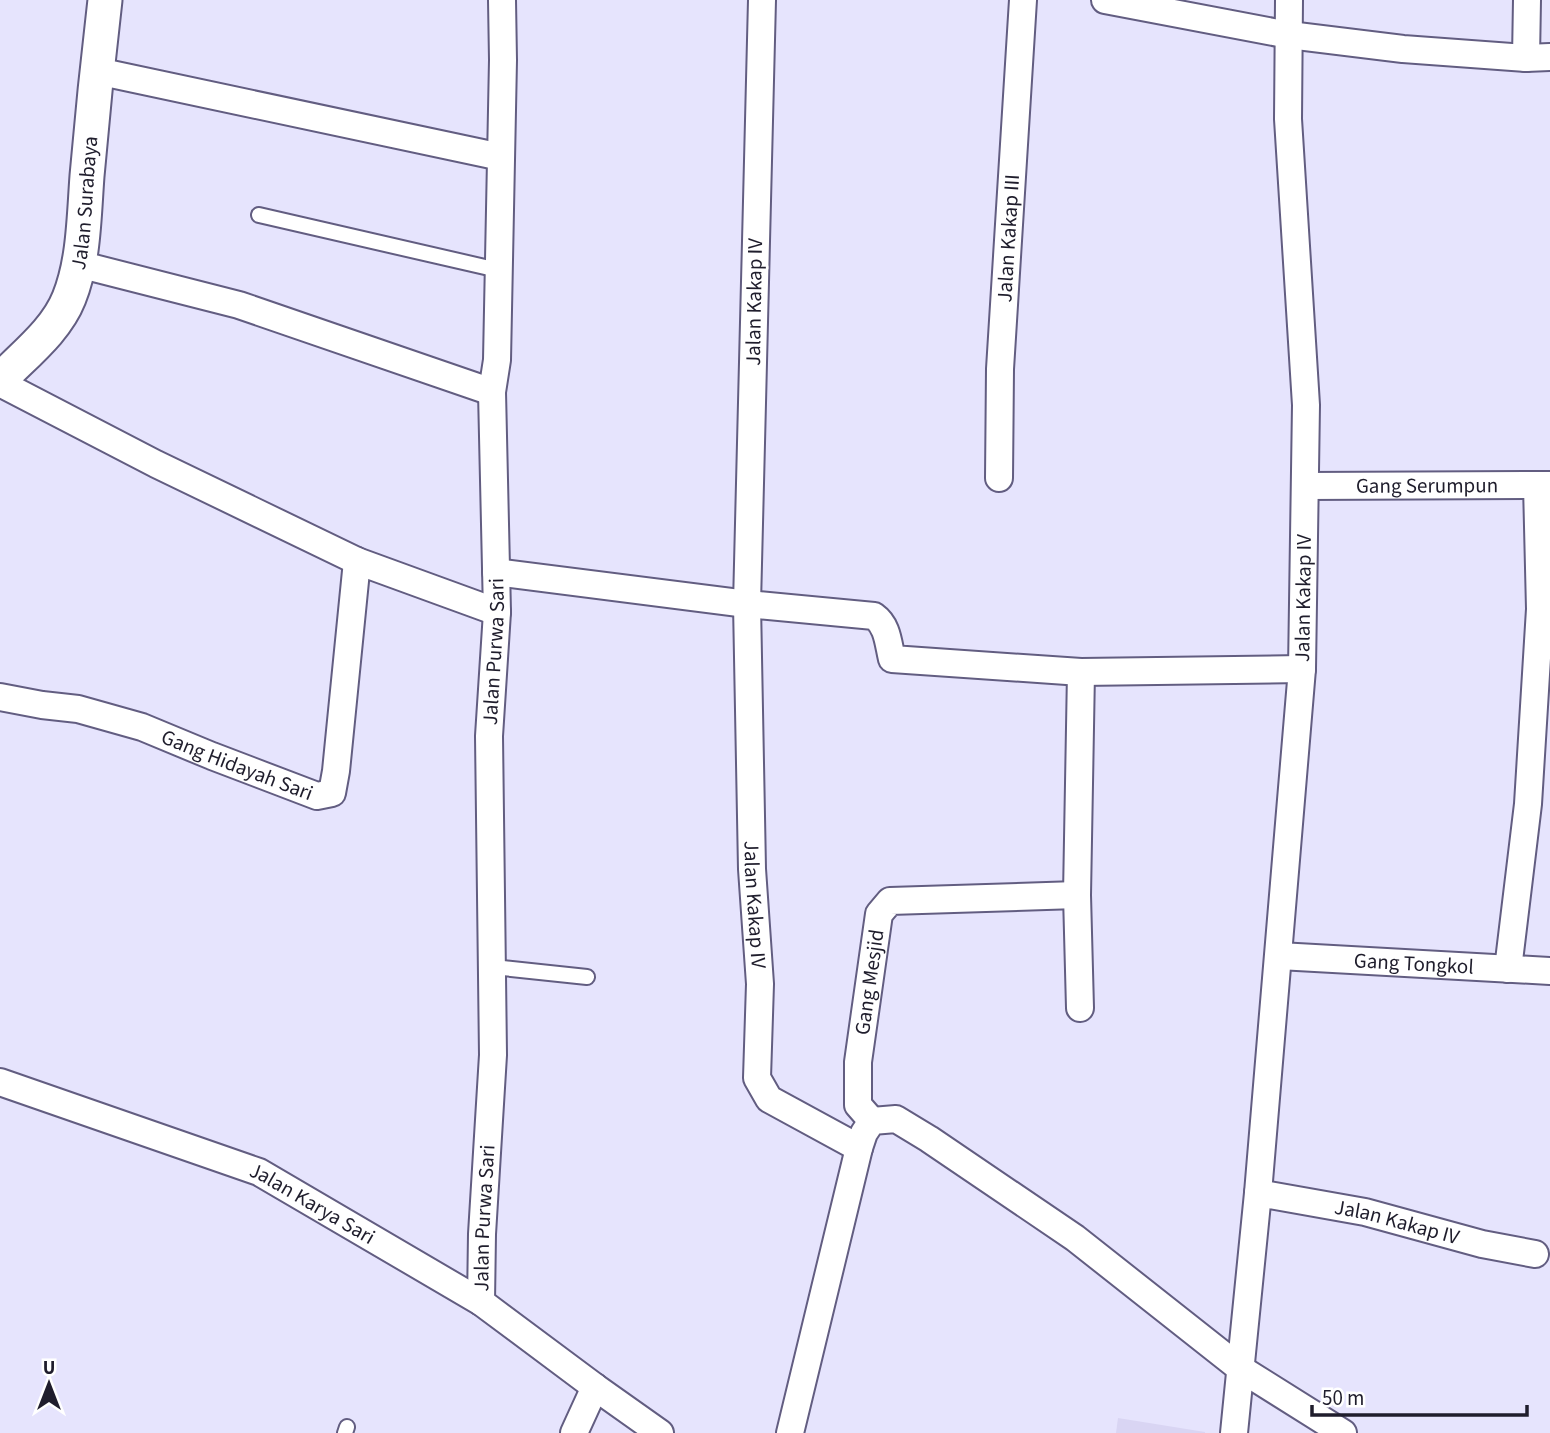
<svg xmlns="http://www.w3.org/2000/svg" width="1550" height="1433" viewBox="0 0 1550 1433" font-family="'Source Sans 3',sans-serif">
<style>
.built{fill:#d9d5f3}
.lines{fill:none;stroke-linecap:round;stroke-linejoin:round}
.service-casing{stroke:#625d81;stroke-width:18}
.minor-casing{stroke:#625d81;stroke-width:30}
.tertiary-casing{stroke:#625d81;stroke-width:37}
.service{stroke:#fff;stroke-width:14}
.minor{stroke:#fff;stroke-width:26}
.tertiary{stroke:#fff;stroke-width:33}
.labels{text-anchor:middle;stroke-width:5;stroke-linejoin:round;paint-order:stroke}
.street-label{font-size:21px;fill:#1f1d2c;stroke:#fff}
</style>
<rect width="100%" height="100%" fill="#e6e4fd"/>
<!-- built -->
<path class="built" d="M1118 1418 1205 1432V1433H1116Z"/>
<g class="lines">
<!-- service casing -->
<g class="service-casing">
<path id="service" d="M259 215 498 270
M493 967 587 977
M345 1433 347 1427"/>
</g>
<!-- minor casing -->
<g class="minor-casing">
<g id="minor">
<path id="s1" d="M762 0 747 604 752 869 760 984 757 1078 769 1099 859 1148"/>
<path d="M1105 0 1289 35 1403 49 1526 58 1550 57"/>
<path d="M1526 58 1527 0"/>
<path d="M97 71 501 157"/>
<path d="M78 264 239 305 492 392"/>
<path d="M0 383 156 464 357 561 497 612"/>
<path id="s2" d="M999 478 1000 369 1023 0"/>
<path id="s3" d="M1305 486 1550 485"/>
<path d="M496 572 747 604 874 616C888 626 888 643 892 659L1081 672 1302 669"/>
<path id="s4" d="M0 697 42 705 78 709 142 727 212 756 317 796 332 793 336 771 357 561"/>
<path id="s5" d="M1279 956 1550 971"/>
<path d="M1508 969 1528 804 1540 609 1537 485"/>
<path d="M1080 1008 1077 895 1081 672"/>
<path id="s6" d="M0 1082 259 1172 481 1302 595 1387 660 1433"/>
<path id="s7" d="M872 1121 858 1105V1062L879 914 890 901 1077 895"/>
<path id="s8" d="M1258 1193 1365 1212 1482 1244 1535 1254"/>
<path id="s9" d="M481 1302 482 1234 493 1055 489 736 497 612 492 392 497 360 503 60 502 0"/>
<path d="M574 1433 595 1387"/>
<path d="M790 1433 859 1148 864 1133 872 1121 896 1119 929 1139 1075 1238 1241 1369 1343 1433"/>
<path id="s10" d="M1234 1433 1258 1193 1302 669 1306 405 1288 119 1289 0"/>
</g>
</g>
<!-- tertiary casing -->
<g class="tertiary-casing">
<g id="tertiary">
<path id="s11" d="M0 380C24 355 56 331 69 298 84 261 84 216 87 176 92 118 98 59 105 0"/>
</g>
</g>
<!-- service -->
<use href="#service" class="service"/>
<!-- minor -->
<use href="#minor" class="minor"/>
<!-- tertiary -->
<use href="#tertiary" class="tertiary"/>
</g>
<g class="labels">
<!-- street labels -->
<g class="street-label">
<text dy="7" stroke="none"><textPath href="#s11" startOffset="205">Jalan Surabaya</textPath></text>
<text dy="7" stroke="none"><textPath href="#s2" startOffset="240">Jalan Kakap III</textPath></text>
<text transform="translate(754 302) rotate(-89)" y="7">Jalan Kakap IV</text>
<text dy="7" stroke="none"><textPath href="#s3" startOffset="122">Gang Serumpun</textPath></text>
<text dy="7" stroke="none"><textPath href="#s10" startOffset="838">Jalan Kakap IV</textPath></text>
<text dy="7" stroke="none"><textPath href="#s9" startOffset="651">Jalan Purwa Sari</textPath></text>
<text dy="7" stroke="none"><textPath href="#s4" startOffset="248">Gang Hidayah Sari</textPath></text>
<text dy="7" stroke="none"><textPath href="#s1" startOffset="905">Jalan Kakap IV</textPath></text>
<text dy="7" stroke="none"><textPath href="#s5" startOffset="135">Gang Tongkol</textPath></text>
<text dy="7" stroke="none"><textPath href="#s7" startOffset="145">Gang Mesjid</textPath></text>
<text dy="7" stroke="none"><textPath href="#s6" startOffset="336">Jalan Karya Sari</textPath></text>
<text dy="7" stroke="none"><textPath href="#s9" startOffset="84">Jalan Purwa Sari</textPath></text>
<text dy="7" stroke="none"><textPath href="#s8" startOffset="142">Jalan Kakap IV</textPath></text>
</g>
</g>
<!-- north arrow -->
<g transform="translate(49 1384)" stroke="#ffffff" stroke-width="5" paint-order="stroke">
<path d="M0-5L12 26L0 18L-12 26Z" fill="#1f1d2c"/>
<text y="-10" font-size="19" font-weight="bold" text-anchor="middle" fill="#1f1d2c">U</text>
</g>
<!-- scale -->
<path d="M1312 1405v10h215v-10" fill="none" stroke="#1f1d2c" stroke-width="3.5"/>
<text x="1322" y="1405" font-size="21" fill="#1f1d2c" stroke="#ffffff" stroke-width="5" paint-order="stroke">50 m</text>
</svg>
